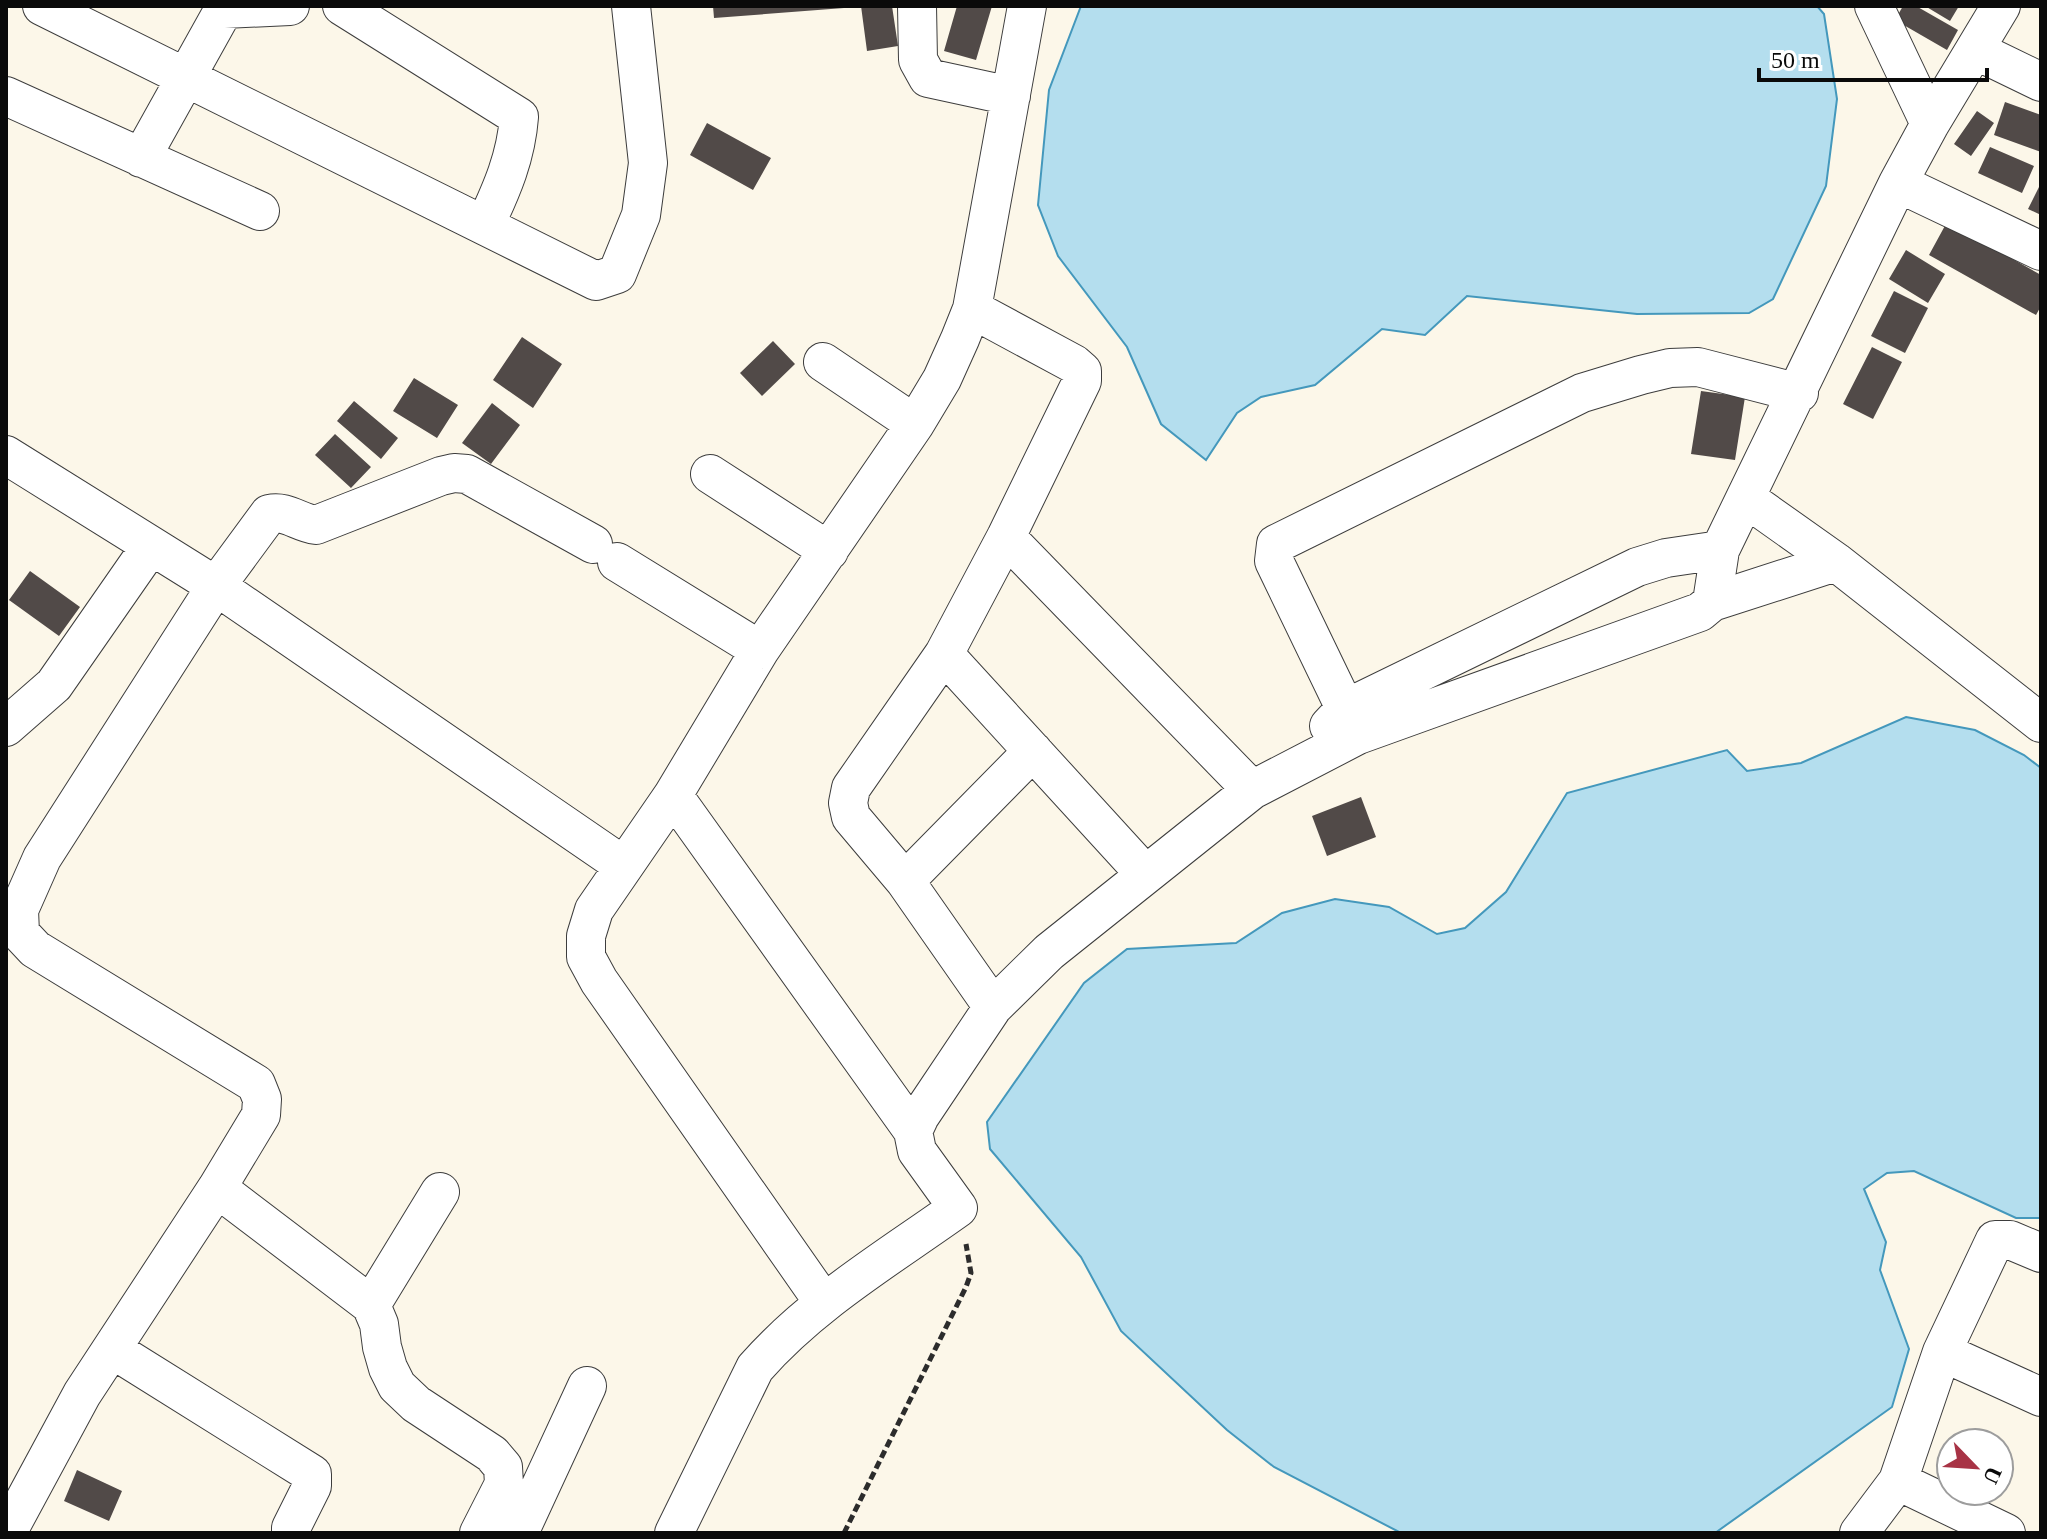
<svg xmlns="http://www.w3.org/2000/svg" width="2047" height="1539" viewBox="0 0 2047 1539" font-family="'Times New Roman',serif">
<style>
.water{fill:#b4deee;stroke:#4498bc;stroke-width:2}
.building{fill:#514a48}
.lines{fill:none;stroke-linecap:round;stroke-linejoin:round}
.minor-casing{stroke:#3d3d3d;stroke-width:40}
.path{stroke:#2c2c2c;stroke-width:5;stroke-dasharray:8 4;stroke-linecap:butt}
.minor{stroke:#fff;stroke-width:38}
</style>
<rect width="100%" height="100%" fill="#fcf7e9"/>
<!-- water -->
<path class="water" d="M1081 6H1817L1824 14 1837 99 1826 186 1773 299 1749 313 1637 314 1467 296 1425 335 1382 329 1315 385 1261 397 1237 413 1206 460 1161 424 1127 347 1058 256 1038 205 1049 90Z
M1906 717 1975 730 2024 755 2041 768V1218H2016L1914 1171 1887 1173 1864 1189 1886 1242 1880 1270 1909 1349 1892 1407 1715 1533H1401L1274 1467 1227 1430 1121 1331 1081 1257 990 1149 987 1122 1084 983 1127 949 1236 943 1282 913 1335 899 1389 907 1437 934 1465 928 1506 892 1567 793 1727 750 1747 771 1801 763Z"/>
<!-- building -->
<path class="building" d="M713 6H844V8L714 18Z
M861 6H892L898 46 867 51Z
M957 6H992L976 60 944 51Z
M1903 6H1916L1958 30 1947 50 1895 20Z
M1925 6H1959L1950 21Z
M2005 102 2041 115V152L1994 135Z
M1977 111 1994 123 1971 156 1954 144Z
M707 123 771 158 753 190 690 155Z
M1990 147 2034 166 2022 193 1978 173Z
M2041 183V215L2028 209Z
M1947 222 2041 275V306L2036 315 1929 255Z
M1906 250 1945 274 1928 303 1889 279Z
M1894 291 1928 308 1905 353 1871 336Z
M522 337 562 364 533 408 493 380Z
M773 341 795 364 762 396 740 373Z
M1872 347 1902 362 1873 419 1843 404Z
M414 378 458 405 437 438 393 411Z
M1701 391 1745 397 1735 460 1691 454Z
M354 401 398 438 381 459 337 421Z
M492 403 520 425 491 464 462 443Z
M335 434 371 467 351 488 315 455Z
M30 571 80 607 59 636 9 600Z
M1361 797 1376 837 1327 856 1312 816Z
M77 1470 122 1491 109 1521 64 1501Z"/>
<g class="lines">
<!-- minor casing -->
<g class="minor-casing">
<path id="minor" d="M42 6 596 281 617 274 641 215 648 163 631 6
M342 6 519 117C516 157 502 189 485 225
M917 6 918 60 928 78 1011 96
M1874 6 1930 124
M1975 50 2041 82
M6 96 260 211
M141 158 224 9 290 6
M1898 183 2041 251
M972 309 1074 364 1082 371V381L1006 537 944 654 851 788 848 803 851 817 905 881 993 1007
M823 362 915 424
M6 455 216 586 624 866
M710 474 829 551
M1747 499 1836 562 2041 723
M1006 537 1252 790
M617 562 760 650
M1712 602 1720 550 1898 183 1930 124 2001 6
M944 654 1145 874
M1329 726 1345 709 1637 567 1666 558 1720 550
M6 727 54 685 150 547
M1358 735 1274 561 1276 544 1582 393 1641 375 1670 368 1698 367 1799 393
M673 795 913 1131
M905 881 1033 751
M217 1188 371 1305 379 1324 382 1347 388 1368 397 1386 416 1404 492 1454 503 1467 504 1484 479 1533
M824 1303 599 981 586 957V936L594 910 673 795 760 650 915 424 942 379 960 339 972 309 1027 6
M371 1305 440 1192
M112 1349 312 1474V1486L291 1528V1533
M1942 1352 2041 1397
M1898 1481 2006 1533
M7 1533 82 1394 217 1188 261 1115 262 1099 256 1084 35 949 20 933 19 910 42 858 216 586 269 514C287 510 299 523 316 525L441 476 454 473 467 474 593 544
M519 1533 587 1386
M674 1533 755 1368C812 1303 888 1258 958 1208L917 1151 913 1131 920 1116 993 1007 1049 952 1252 790 1358 735 1700 612 1712 602 1836 562
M1859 1533 1898 1481 1942 1352 1995 1240H2010L2041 1253"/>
</g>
<!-- path -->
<path class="path" d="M844 1533 966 1287 971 1273 966 1244"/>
<!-- minor -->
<use href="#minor" class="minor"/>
</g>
<!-- border -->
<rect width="2047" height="1539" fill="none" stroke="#0a0a0a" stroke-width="16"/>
<!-- north arrow -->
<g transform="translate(1975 1467) rotate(115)"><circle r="38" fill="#ffffff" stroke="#9d9d9d" stroke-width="2"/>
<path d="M0-6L14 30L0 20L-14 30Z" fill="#a83345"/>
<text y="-12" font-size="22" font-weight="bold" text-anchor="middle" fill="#0a0a0a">U</text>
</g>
<!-- scale -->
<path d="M1759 68v12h228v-12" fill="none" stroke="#0a0a0a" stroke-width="4"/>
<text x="1771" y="68" font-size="24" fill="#0a0a0a" stroke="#ffffff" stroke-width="6" paint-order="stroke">50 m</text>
</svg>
